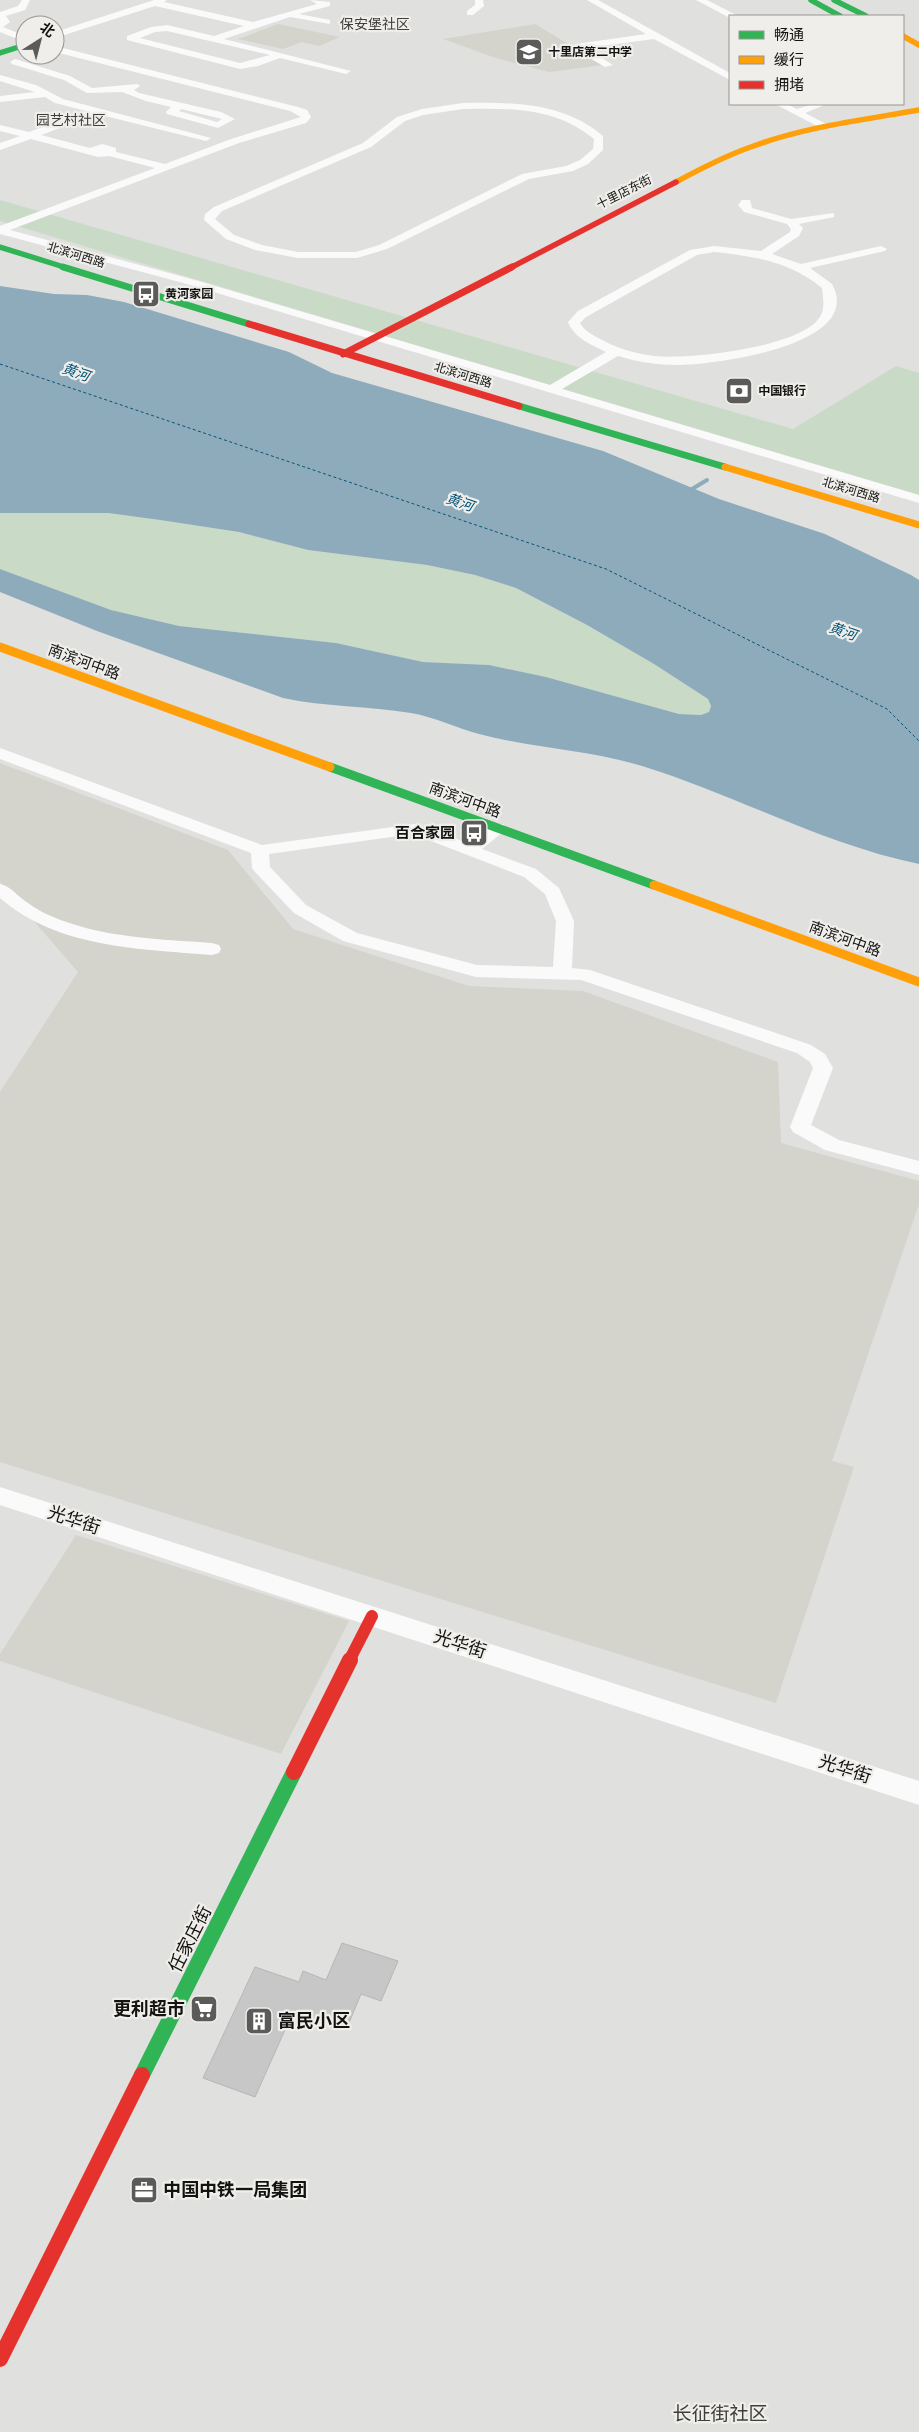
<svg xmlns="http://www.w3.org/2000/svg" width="919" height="2432" viewBox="0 0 919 2432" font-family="'Roboto Condensed','Noto Sans SC',sans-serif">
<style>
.built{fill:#d4d3cc}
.green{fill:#c9dac7}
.water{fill:#8eabbc}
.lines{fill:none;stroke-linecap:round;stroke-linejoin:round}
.stream{stroke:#8eabbc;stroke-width:4}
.ferry{stroke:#055376;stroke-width:1;stroke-dasharray:3 2.5;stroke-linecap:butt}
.building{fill:#c8c7c7;stroke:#b7b6b6}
.street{fill:#fafafa;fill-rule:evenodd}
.fast-far3{stroke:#30b455;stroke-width:5.5}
.fast-far2{stroke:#30b455;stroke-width:7}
.fast-far1{stroke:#30b455;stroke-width:9}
.fast{stroke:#30b455;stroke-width:16}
.slow-far2{stroke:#ff9f0a;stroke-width:5.5}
.slow-far1{stroke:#ff9f0a;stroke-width:7}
.slow{stroke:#ff9f0a;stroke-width:9}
.jam-far3{stroke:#e5322d;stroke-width:5.5}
.jam-far2{stroke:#e5322d;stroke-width:7}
.jam-far1{stroke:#e5322d;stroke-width:12}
.jam{stroke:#e5322d;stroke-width:16}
.labels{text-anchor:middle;stroke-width:4.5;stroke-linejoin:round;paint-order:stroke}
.far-poi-label{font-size:12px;font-weight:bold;fill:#131312;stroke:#efeeea;text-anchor:start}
.far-street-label{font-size:12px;fill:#131312;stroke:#efeeea}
.far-neighbourhood-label{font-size:14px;fill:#3e3e3b;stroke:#efeeea}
.far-water-label{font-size:14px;font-style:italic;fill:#055376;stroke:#efeeea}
.street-label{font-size:15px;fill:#131312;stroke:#efeeea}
.poi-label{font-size:15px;font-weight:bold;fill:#131312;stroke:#efeeea;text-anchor:end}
.near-street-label{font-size:18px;fill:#131312;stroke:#efeeea}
.near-poi-label{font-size:18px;font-weight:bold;fill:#131312;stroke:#efeeea;text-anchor:start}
.near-neighbourhood-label{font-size:19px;fill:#3e3e3b;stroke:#efeeea}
</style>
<rect width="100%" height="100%" fill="#e0e0de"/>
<!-- built -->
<path class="built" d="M278 24 340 37 319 46 302 42 283 49 238 39Z
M535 24 603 65 549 72 496 58 443 39Z
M0 763 228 850 293 929 469 986 583 991 778 1062 781 1143 919 1181V1204L832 1461 854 1467 776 1703 0 1462V1092L78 972 0 882Z
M76 1535 349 1621 281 1754 0 1661V1654Z"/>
<!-- green -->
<path class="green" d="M0 200 793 429 896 366 919 373V495L0 221Z
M0 513H108L160 520 239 532 308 550 427 565 475 575 516 588 587 625 654 664 708 699 711 706 709 712 701 715 679 714 546 677 489 665 423 662 336 643 179 626 111 610 0 569Z"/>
<!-- water -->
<path class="water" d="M0 286 54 294 87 295 124 302 289 352 332 373 603 451 719 499 825 534 911 575 919 580V864C822 844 736 795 642 766 589 750 532 748 479 734 456 728 435 717 411 713 368 706 325 707 283 698L97 631 0 592V569L111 610 179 626 336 643 423 662 489 665 546 677 679 714 701 715 709 712 711 706 708 699 654 664 587 625 516 588 475 575 427 565 308 550 239 532 160 520 108 513H0Z"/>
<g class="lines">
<!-- stream -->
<path class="stream" d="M687 492 707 480"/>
<!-- ferry -->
<path class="ferry" d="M0 364 606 569 887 709 919 741"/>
</g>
<!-- building -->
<path class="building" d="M342 1943 398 1961 381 2001 361 1994 346 2030 293 2012 255 2097 203 2078 255 1967 299 1982 303 1971 326 1980Z"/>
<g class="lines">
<!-- street -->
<path class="street" d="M22 0H30L25 10 6 16 10 22 3 27 25 36V42L0 32V12L18 6Z
M154 0H167L164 2 253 22 317 4 310 0 330 2V6L299 14 330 20V24L290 17 224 39 351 71 346 74 280 58 258 66 240 69 127 40V36L151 27 167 25 214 36 244 26 155 6 55 38V32ZM167 31 270 55 240 63 140 38 155 32Z
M475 0H483L484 6 473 15H467V11L475 5Z
M587 0H598L730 73V80L654 39 586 48 613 65 605 67 571 47 576 44 646 34Z
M696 0H707L738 16 730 18Z
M55 46 298 107 307 110 311 117 306 123 239 143 10 230 195 280 550 385 606 352C592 345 574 338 568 322L578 311 690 250 714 246 761 251 790 232 791 229 787 224 744 212 738 205 742 200H750L752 208 791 219 834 213V217L799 224 803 228 799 236 772 254 801 264 881 246 887 249 885 251 810 268 832 284C866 346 712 365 678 365 658 365 637 362 618 356L562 389 919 495V503L187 284 0 234V226L155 168 109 156 98 157 31 139 0 150V143L20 136 0 131V125L29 132 86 111 55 103 45 97 0 102V96L35 92 0 81V75L36 85 63 99 211 138 206 141 97 114 41 135 90 148 102 144 116 148V152L165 164 231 139 301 117 290 111 55 52ZM714 252C754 256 790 262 822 288 823 297 825 307 821 315 806 347 688 360 655 356 635 354 617 348 600 339 593 335 584 331 580 323L586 317 697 255Z
M15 59 70 76 92 88 138 84 140 86 134 90 139 93 221 112 235 119 218 128 167 114 166 112 171 107 146 101 122 92 87 93 64 80 12 64 10 62ZM181 109 222 119 217 122 179 111Z
M463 103C513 102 563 102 603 136V150L588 164 573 171 529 179 387 249 357 258H298L255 250 226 239 204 220 205 214 214 207 363 143 397 117 422 109ZM463 109C510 108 556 107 594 139L593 149 580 160 566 166 522 174 379 245 356 252H298L262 245 234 235 215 219 222 211 371 147 405 121 423 115Z
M775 104H787L797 109 813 104H827L805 113 830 126 821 128Z
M0 748 262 845 415 824 468 843 491 824H503L506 828 503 832 482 849 536 869 559 888 574 921 572 968 590 970 811 1045 825 1054 833 1068 811 1125 839 1140 919 1161V1175L825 1150 793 1132 790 1127 813 1068 810 1062 797 1053 581 980 476 977 343 941 294 913 255 872 252 868 251 853 0 759ZM413 834 524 877 545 894 556 921 553 967 477 965 357 933 306 905 270 867 269 854Z
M0 884C11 886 18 897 28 903 35 908 43 913 51 916 101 938 159 939 212 943L219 945 221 949 219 953 212 955C140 949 57 948 0 898Z
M0 1487 919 1781V1805L0 1505Z"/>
<!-- fast-far3 -->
<path class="fast-far3" d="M811 0 840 16
M834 0 866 16
M0 53 25 45
M0 247 67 268"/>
<!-- fast-far2 -->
<path class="fast-far2" d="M63 267 249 324
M519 406 725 467"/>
<!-- fast-far1 -->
<path class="fast-far1" d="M330 767 654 885"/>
<!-- fast -->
<path class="fast" d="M142 2075 294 1772"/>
<!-- slow-far2 -->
<path class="slow-far2" d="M903 36 919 45
M676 182C700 169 723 157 748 148 803 127 862 120 919 110"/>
<!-- slow-far1 -->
<path class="slow-far1" d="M725 467 919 525"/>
<!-- slow -->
<path class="slow" d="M0 647 330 767
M654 885 919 982"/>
<!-- jam-far3 -->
<path class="jam-far3" d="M510 268 676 182"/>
<!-- jam-far2 -->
<path class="jam-far2" d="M249 324 519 406
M343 354 512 267"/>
<!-- jam-far1 -->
<path class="jam-far1" d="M349 1661 372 1616"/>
<!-- jam -->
<path class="jam" d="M294 1772 350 1660
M0 2359 142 2075"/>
</g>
<!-- icons -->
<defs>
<g id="school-square" transform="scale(1.4375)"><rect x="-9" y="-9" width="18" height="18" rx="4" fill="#5b5b59" stroke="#efeeea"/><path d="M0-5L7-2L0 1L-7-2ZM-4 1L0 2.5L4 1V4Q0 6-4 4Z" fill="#fff"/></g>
<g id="bus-square" transform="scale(1.4375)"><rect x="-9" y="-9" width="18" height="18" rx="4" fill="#5b5b59" stroke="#efeeea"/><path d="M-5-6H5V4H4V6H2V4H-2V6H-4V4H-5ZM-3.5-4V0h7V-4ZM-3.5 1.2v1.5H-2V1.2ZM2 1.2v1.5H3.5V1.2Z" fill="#fff"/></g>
<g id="bank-square" transform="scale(1.4375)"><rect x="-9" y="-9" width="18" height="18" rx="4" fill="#5b5b59" stroke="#efeeea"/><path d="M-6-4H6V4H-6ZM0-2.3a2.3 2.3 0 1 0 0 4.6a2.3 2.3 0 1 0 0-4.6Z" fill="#fff"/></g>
<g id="supermarket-square" transform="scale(1.4375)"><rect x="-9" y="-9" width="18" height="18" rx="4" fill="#5b5b59" stroke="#efeeea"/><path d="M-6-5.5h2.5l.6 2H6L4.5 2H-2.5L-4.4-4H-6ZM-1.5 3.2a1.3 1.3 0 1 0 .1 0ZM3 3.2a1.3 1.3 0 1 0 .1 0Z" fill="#fff"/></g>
<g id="building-square" transform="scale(1.4375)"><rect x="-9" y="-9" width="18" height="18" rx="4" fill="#5b5b59" stroke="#efeeea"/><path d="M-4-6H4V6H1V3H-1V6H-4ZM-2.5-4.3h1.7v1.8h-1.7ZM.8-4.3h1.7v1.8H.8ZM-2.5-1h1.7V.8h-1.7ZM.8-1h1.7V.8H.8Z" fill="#fff"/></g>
<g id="office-square" transform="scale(1.4375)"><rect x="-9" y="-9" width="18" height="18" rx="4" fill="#5b5b59" stroke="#efeeea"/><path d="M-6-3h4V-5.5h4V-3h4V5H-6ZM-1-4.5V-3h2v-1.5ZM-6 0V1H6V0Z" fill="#fff"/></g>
</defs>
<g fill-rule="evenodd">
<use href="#school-square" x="529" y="52"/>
<use href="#bus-square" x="146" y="294"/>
<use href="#bank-square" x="739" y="391"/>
<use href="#bus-square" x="474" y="833"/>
<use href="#supermarket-square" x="204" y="2009"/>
<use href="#building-square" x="259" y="2021"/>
<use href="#office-square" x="144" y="2190"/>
</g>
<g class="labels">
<!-- far-poi labels -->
<g class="far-poi-label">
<text x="548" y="56">十里店第二中学</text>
<text x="165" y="298">黄河家园</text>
<text x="758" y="395">中国银行</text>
</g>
<!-- far-street labels -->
<g class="far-street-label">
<text transform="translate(624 192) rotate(-27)" y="4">十里店东街</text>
<text transform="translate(76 255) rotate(17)" y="4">北滨河西路</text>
<text transform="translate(463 375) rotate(17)" y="4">北滨河西路</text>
<text transform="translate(851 490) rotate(17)" y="4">北滨河西路</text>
</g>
<!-- far-neighbourhood labels -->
<g class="far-neighbourhood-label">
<text x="375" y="29">保安堡社区</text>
<text x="71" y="125">园艺村社区</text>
</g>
<!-- far-water labels -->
<g class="far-water-label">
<text transform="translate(76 372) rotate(19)" y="5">黄河</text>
<text transform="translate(460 502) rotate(19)" y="5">黄河</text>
<text transform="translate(843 631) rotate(19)" y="5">黄河</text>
</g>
<!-- street labels -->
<g class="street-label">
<text transform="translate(84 662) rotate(20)" y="5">南滨河中路</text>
<text transform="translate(465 800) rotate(20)" y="5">南滨河中路</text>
<text transform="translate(845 939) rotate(20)" y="5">南滨河中路</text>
</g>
<!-- poi labels -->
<g class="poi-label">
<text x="455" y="838">百合家园</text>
</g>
<!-- near-street labels -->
<g class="near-street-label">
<text transform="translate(74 1520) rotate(18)" y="6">光华街</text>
<text transform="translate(460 1644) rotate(18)" y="6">光华街</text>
<text transform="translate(845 1769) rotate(18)" y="6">光华街</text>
<text transform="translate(190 1939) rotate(-63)" y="6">任家庄街</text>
</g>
<!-- near-poi labels -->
<g class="near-poi-label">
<text x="185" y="2015" text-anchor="end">更利超市</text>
<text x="278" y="2027">富民小区</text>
<text x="163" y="2196">中国中铁一局集团</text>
</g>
<!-- near-neighbourhood labels -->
<g class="near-neighbourhood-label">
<text x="720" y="2420">长征街社区</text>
</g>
</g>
<!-- legend -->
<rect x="729" y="15" width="175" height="90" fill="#efeeea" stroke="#979694"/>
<rect x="739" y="31" width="25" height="8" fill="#30b455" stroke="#979694"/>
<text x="774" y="40" font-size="15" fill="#131312">畅通</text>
<rect x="739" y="56" width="25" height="8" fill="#ff9f0a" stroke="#979694"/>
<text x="774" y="65" font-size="15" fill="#131312">缓行</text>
<rect x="739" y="81" width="25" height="8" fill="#e5322d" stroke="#979694"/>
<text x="774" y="90" font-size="15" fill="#131312">拥堵</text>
<!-- north arrow -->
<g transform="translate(40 40) rotate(36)"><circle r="24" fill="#efeeea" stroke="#979694"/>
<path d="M0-4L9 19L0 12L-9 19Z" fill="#5b5b59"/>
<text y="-8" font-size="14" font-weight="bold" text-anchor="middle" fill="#131312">北</text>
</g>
</svg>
